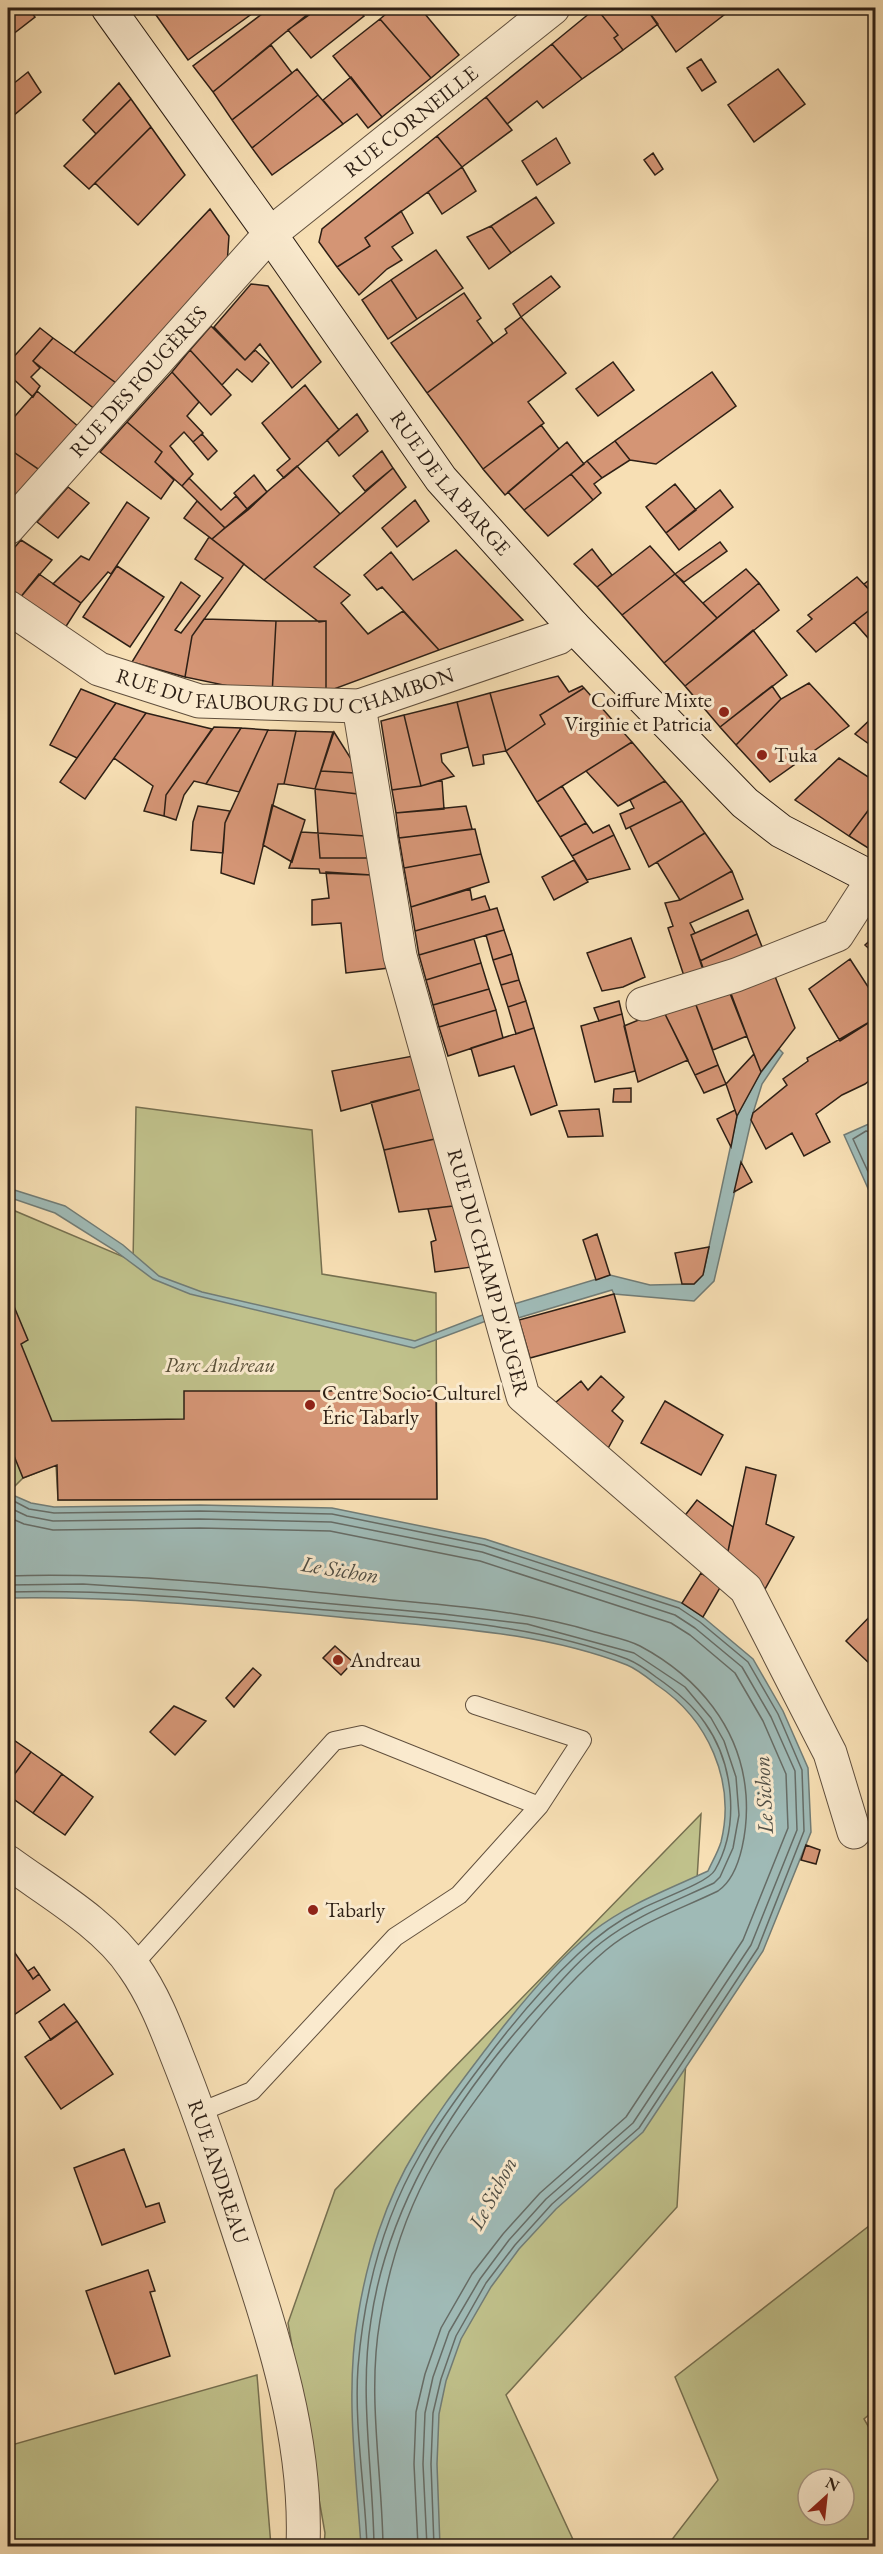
<svg xmlns="http://www.w3.org/2000/svg" width="883" height="2554" viewBox="0 0 883 2554" font-family="'EB Garamond',serif">
<style>
.green{fill:#c0c18b;stroke:#767050;stroke-width:1.5;fill-rule:evenodd}
.water{fill:#9fbab6;stroke:#717c76;stroke-width:1.5}
.lines{fill:none;stroke-linecap:round;stroke-linejoin:round}
.shore{stroke:#666c66;stroke-width:1.5}
.building{fill:#d49575;stroke:#2d1f15;stroke-width:1.5}
.service-casing{stroke:#604f3d;stroke-width:20}
.minor-casing{stroke:#604f3d;stroke-width:35}
.tertiary-casing{stroke:#604f3d;stroke-width:35}
.secondary-casing{stroke:#2d1f15;stroke-width:35}
.service{stroke:#faeace;stroke-width:18}
.minor{stroke:#faeace;stroke-width:33}
.tertiary{stroke:#faeace;stroke-width:33}
.secondary{stroke:#faeace;stroke-width:33}
.poi-dot{fill:#8f2418;stroke:#faeace;stroke-width:2}
.labels{text-anchor:middle;stroke-width:6;stroke-linejoin:round;paint-order:stroke}
.street-label{font-size:21px;fill:#2d1f15;stroke:#faeace}
.poi-label{font-size:21px;fill:#2d1f15;stroke:#faeace;text-anchor:start}
.park-label{font-size:21px;font-style:italic;fill:#595038;stroke:#faeace}
.water-label{font-size:22px;font-style:italic;fill:#4f4e45;stroke:#faeace}
</style>
<rect width="100%" height="100%" fill="#f7dfb4"/>
<filter id="stains"><feTurbulence type="fractalNoise" baseFrequency=".00333" numOctaves="4"/><feColorMatrix values="0 0 0 0 .2 0 0 0 0 .09 0 0 0 0 .02 0 0 0 .5 -.17"/></filter>
<radialGradient id="worn" r=".72"><stop offset=".6" stop-color="#630" stop-opacity="0"/><stop offset="1" stop-color="#630" stop-opacity=".3"/></radialGradient>
<!-- green -->
<path class="green" d="M136 1107 312 1130 322 1274 436 1293 437 1499 58 1500 56 1465 23 1478 8 1493V1208L133 1261Z
M701 1814 677 2207 506 2395 576 2546H324L325 2533 288 2323 335 2190Z
M869 2226 876 2244V2409L864 2419 875 2438V2546H667L718 2480 675 2377ZM808 2479H844V2515H808Z
M257 2375 271 2546H8V2446Z"/>
<!-- water -->
<path class="water" d="M779 1049 783 1053 762 1084 753 1113 714 1281 694 1301 614 1294 612 1290 518 1318 514 1304 610 1275 650 1285 694 1284 703 1275 737 1116 759 1075Z
M871 1123 875 1133V1204L844 1135Z
M8 1188 65 1206 123 1245 159 1276 202 1292 415 1341 485 1314 486 1321 414 1348 190 1294 153 1279 114 1250 55 1213 8 1197Z
M8 1493 31 1503 54 1507 200 1505 332 1508 485 1539 682 1603 703 1617 753 1659 783 1711 808 1768 811 1832 763 1951 643 2132 556 2209 519 2249 491 2287 461 2339 446 2381 439 2414 437 2464 440 2546H361C356 2471 345 2391 358 2316 367 2259 386 2199 416 2150 436 2114 461 2082 486 2049 517 2008 552 1965 592 1932 626 1905 669 1889 708 1871 712 1862 718 1852 721 1842 736 1781 708 1719 657 1685 648 1678 637 1669 627 1665 542 1632 449 1628 360 1619 243 1608 125 1596 8 1598Z"/>
<g class="lines">
<!-- shore -->
<path class="shore" d="M876 1134 866 1131 853 1139 876 1189
M8 1498 29 1509 54 1513 200 1511 332 1514 484 1545 679 1608 700 1622 748 1662 778 1714 802 1770 804 1831 758 1948 639 2128 552 2204 515 2245 486 2283 456 2336 441 2379 433 2413 431 2464 434 2546
M8 1507 27 1516 53 1521 200 1519 331 1522 482 1552 675 1615 695 1628 742 1667 771 1717 795 1771 797 1830 751 1945 633 2123 546 2199 509 2240 480 2279 449 2332 433 2377 425 2413 423 2464 427 2546
M8 1517 24 1524 53 1530 200 1528 330 1531 480 1561 671 1623 690 1635 735 1673 763 1721 786 1774 788 1828 743 1940 626 2117 540 2193 503 2234 472 2274 441 2328 425 2374 416 2412 414 2464 418 2546
M8 1576C135 1572 264 1587 391 1600 460 1606 528 1612 595 1632 609 1636 627 1639 640 1646 698 1677 741 1728 746 1795 748 1823 743 1874 718 1891 681 1909 638 1923 606 1950 567 1983 533 2024 502 2064 479 2096 454 2127 435 2161 407 2209 389 2266 380 2320 367 2395 382 2471 383 2546
M8 1585 83 1584 202 1592 443 1614 527 1624 634 1653 685 1687 711 1718 724 1741 736 1777 739 1815 733 1848 720 1877 714 1883C676 1901 635 1916 602 1942 580 1959 562 1980 544 2000 462 2089 389 2198 371 2320 359 2395 373 2471 374 2546
M8 1592C110 1589 213 1600 315 1609 419 1618 529 1622 627 1659 637 1663 647 1670 656 1677 675 1690 692 1704 705 1723 734 1764 740 1826 715 1870 708 1883 657 1900 641 1909 617 1921 597 1936 578 1954 543 1987 512 2024 483 2063 461 2092 438 2123 420 2155 383 2219 364 2294 358 2367 354 2426 365 2487 367 2546"/>
</g>
<!-- building -->
<path class="building" d="M8 8H28L35 17 8 38Z
M151 8H260L188 60Z
M270 8 314 9 213 92 193 66Z
M319 8H358L364 16 311 58 288 30Z
M393 8H420L459 55 431 78 380 19Z
M596 8H646L658 24 623 50 614 38 618 35Z
M596 8 618 35 614 38 623 50 582 79 552 44Z
M646 8H733L676 52Z
M380 19 431 78 382 117 333 56Z
M552 44 582 79 543 108 537 101 507 124 486 97Z
M271 45 292 73 232 120 213 92Z
M701 59 716 82 702 91 687 68Z
M297 69 318 95 252 148 232 120Z
M778 69 805 104 754 142 728 105Z
M28 72 41 92 13 116 8 107V88Z
M351 77 382 117 368 128 357 114 343 124 323 100Z
M119 83 131 99 96 134 83 120Z
M318 95 343 124 272 175 252 148Z
M486 97 512 130 462 167 437 136Z
M131 99 151 127 89 189 64 166Z
M151 127 185 175 138 225 95 183Z
M437 136 462 167 365 238 370 246 337 267 319 242 322 229Z
M556 138 570 163 537 185 522 161Z
M653 153 663 169 655 175 644 160Z
M462 167 476 191 442 214 428 192Z
M536 197 554 223 511 253 491 226Z
M210 209 229 236 227 265 119 385 74 353Z
M401 211 413 233 392 247 402 260 387 269 359 295 337 267 370 246 365 238Z
M491 226 511 253 489 269 467 237Z
M436 250 463 288 417 319 391 280Z
M551 276 560 287 521 317 513 304Z
M391 280 417 319 388 339 362 300Z
M251 284 268 286 321 362 292 388 260 344 245 360 214 327Z
M464 293 481 318 477 321 493 343 427 393 391 343Z
M521 317 566 373 528 402 544 423 483 469 427 393 507 333 505 329Z
M211 326 245 360 255 350 269 363 252 382 237 369 222 385 190 350Z
M40 328 53 338 33 361 40 368 31 377 40 386 33 397 8 374V363Z
M53 338 119 385 96 410 33 361Z
M190 350 231 395 211 415 172 372Z
M613 362 634 390 598 416 576 389Z
M172 372 199 402 187 416 203 433 193 442 184 432 170 446 193 474 182 486 155 462 162 452 127 422Z
M712 372 736 406 656 464 630 460 615 441Z
M305 385 339 430 284 478 277 470 290 459 262 423Z
M37 391 80 428 41 471 8 448V424Z
M357 414 368 431 339 456 327 440Z
M127 422 162 452 155 462 174 480 161 499 100 452Z
M541 425 559 449 505 495 483 469Z
M202 434 217 451 208 460 193 442Z
M615 441 630 460 602 478 587 461Z
M567 442 584 464 524 510 508 492Z
M9 449 41 471 8 508V450Z
M382 451 393 468 365 491 353 476Z
M587 461 602 478 594 484 601 493 593 500 571 474Z
M297 466 340 514 264 580 212 539Z
M393 468 406 487 314 567 350 595 341 603 368 634 403 611 439 650 326 692V621L319 622 264 580Z
M571 474 593 500 548 536 524 510Z
M254 475 267 492 248 510 234 493Z
M189 478 221 510 236 496 248 510 225 528 182 486Z
M675 484 696 510 666 533 646 507Z
M68 487 89 503 58 538 37 522Z
M720 490 733 507 679 550 666 533Z
M415 500 429 521 397 547 382 528Z
M197 501 225 528 212 539 184 518Z
M127 502 149 518 111 574 108 572 81 603 53 584 81 556 89 560Z
M209 537 244 564 192 636 185 677 132 662 181 582 200 596 175 630 181 633 223 578 195 559Z
M21 540 52 560 19 599 8 592V555Z
M720 542 727 551 684 582 675 574Z
M650 546 675 574 622 615 597 587Z
M592 549 612 575 597 587 574 564Z
M456 550 523 620 439 650 382 587 377 590 364 575 391 552 413 580Z
M117 566 164 597 130 647 83 617Z
M746 569 759 583 717 618 703 603Z
M39 574 81 603 65 628 19 599Z
M675 574 717 618 664 663 622 615Z
M876 575V597L864 584Z
M857 577 876 597V605L816 652 797 631 812 619 808 615Z
M759 583 779 610 685 686 664 663Z
M876 605V647L854 622Z
M204 619 276 621 272 695 185 677 192 636Z
M276 621H326V692L272 695Z
M753 630 787 675 720 727 685 686Z
M558 676 569 692 582 686 584 688 540 715 545 724 506 751 490 693Z
M809 683 849 726 770 782 736 745 781 699Z
M772 686 781 699 736 745 720 727Z
M584 688 632 742 537 802 506 751 545 724 540 715Z
M81 689 116 703 77 758 50 745Z
M490 693 506 751 483 755 484 764 473 766 457 702Z
M457 702 468 747 441 754 442 762 454 776 421 786 404 715Z
M116 703 146 713 85 799 60 782Z
M146 713 212 729 166 795 164 816 144 811 153 786 114 758Z
M876 714V749L855 734Z
M404 715 421 786 392 790 381 721Z
M214 727 241 728 206 784 194 781 184 795 176 820 164 816 166 795Z
M241 728 268 730 239 792 206 784Z
M268 730 296 731 284 784H278L254 884 221 873 225 823Z
M296 731 333 732 315 789 284 784Z
M334 732 353 762 355 773 321 771Z
M632 742 665 781 618 806 586 771Z
M839 758 876 782V800L849 836 795 800Z
M321 771 355 773 358 794 315 789Z
M442 780 444 809 396 813 392 790 421 786Z
M665 781 682 801 626 829 620 814 634 808 630 800Z
M562 786 586 823 560 837 537 802Z
M315 789 358 794 365 836 318 833Z
M876 800V853L849 836Z
M682 801 705 833 649 867 630 827Z
M272 805 305 820 292 862 263 845Z
M198 806 230 811 225 823 223 853 191 850 193 822Z
M466 806 472 829 399 838 396 813Z
M586 823 593 833 609 825 614 835 572 856 560 837Z
M475 829 481 854 404 868 399 838Z
M301 832 318 833 320 858H368L371 875 320 873 319 869 289 868Z
M318 833 365 836 368 858H320Z
M705 833 732 871 680 900 657 862Z
M614 835 630 869 587 880 572 856Z
M481 854 489 882 411 907 404 868Z
M574 860 588 882 554 900 542 877Z
M732 871 743 899 690 923 695 933 691 935 705 973 685 979 668 928 673 926 665 903 680 900Z
M326 872 371 875 389 968 346 973 341 923 312 925V900L329 898Z
M470 889 472 900 485 896 490 910 415 931 411 907Z
M497 908 504 930 419 955 415 931Z
M748 910 757 934 700 961 691 935Z
M504 930 512 954 493 960 486 935Z
M757 934 766 957 719 974 702 967 700 961Z
M876 935V955L865 945Z
M631 938 645 977 623 987 602 991 587 953Z
M474 939 481 963 426 980 419 955Z
M512 954 519 980 501 985 493 960Z
M850 959 876 999V1018L840 1041 809 989Z
M481 963 489 989 433 1005 426 980Z
M771 966 795 1028 761 1072 727 986Z
M519 980 526 1001 508 1007 501 985Z
M727 983 747 1036 713 1050 693 997Z
M489 989 496 1010 439 1027 433 1005Z
M693 997 718 1065 695 1075 663 1010Z
M526 1001 534 1028 516 1034 508 1007Z
M619 1001 622 1014 599 1021 594 1008Z
M496 1010 503 1038 448 1056 439 1027Z
M663 1010 688 1060 638 1082 624 1026Z
M622 1014 635 1071 595 1082 581 1026Z
M876 1018V1075L865 1084 842 1095 816 1114 830 1142 804 1156 792 1133 766 1149 751 1120 753 1113 787 1085 783 1079 808 1061 807 1058Z
M534 1028 557 1105 531 1115 514 1066 479 1076 471 1048Z
M754 1054 761 1072 737 1116 726 1084Z
M413 1056 422 1089 341 1111 332 1071Z
M718 1065 726 1084 704 1093 695 1075Z
M631 1088V1102H613L614 1089Z
M422 1089 435 1139 384 1150 371 1102Z
M599 1109 603 1136 568 1137 559 1111Z
M735 1110 737 1116 731 1147 717 1119Z
M435 1139 453 1206 399 1212 384 1150Z
M741 1162 752 1182 734 1192Z
M453 1206 472 1267 435 1272 431 1242 436 1240 428 1209Z
M597 1234 610 1275 596 1280 583 1240Z
M709 1247 703 1275 694 1284H682L675 1253Z
M614 1294 625 1332 530 1358 519 1320Z
M13 1304 28 1340 21 1344 52 1421 184 1419V1391H436L437 1499 58 1500 57 1465 23 1478 8 1441V1306Z
M601 1376 624 1397 612 1411 623 1421 606 1452 555 1403 581 1381 588 1390Z
M665 1401 723 1435 701 1475 641 1443Z
M746 1467 776 1475 766 1524 794 1537 765 1589 727 1556Z
M697 1500 733 1527 727 1556 683 1518Z
M701 1573 721 1586 703 1617 682 1603Z
M876 1610V1660L871 1665 846 1641Z
M335 1646 353 1662 341 1675 323 1658Z
M253 1668 261 1675 234 1707 226 1698Z
M174 1706 206 1721 175 1755 150 1732Z
M8 1736 31 1752 8 1783Z
M31 1752 62 1774 33 1813 8 1795V1783Z
M62 1774 93 1797 65 1835 33 1813Z
M806 1845 820 1850 816 1864 801 1860Z
M8 1943 33 1979 39 1974 50 1990 8 2019Z
M34 1967 39 1974 33 1979 28 1971Z
M64 2004 77 2021 51 2040 39 2022Z
M77 2021 113 2074 61 2109 25 2057Z
M124 2149 146 2207 159 2203 165 2222 102 2245 74 2168Z
M148 2270 155 2291 150 2292 170 2356 115 2374 86 2291Z"/>
<g class="lines">
<!-- service casing -->
<g class="service-casing">
<path id="service" d="M133 1965 334 1741 362 1735 539 1806
M200 2112 252 2091 395 1937 459 1895 539 1806 582 1740 475 1705"/>
</g>
<!-- minor casing -->
<g class="minor-casing">
<g id="minor">
<path id="s1" d="M8 528 270 234 553 8"/>
<path id="s2" d="M359 706 400 956 523 1396 746 1589 830 1753 854 1832"/>
<path d="M643 1004 736 975 837 935 873 879"/>
</g>
</g>
<!-- tertiary casing -->
<g class="tertiary-casing">
<g id="tertiary">
<path id="s3" d="M8 607 99 669 199 701 359 706 558 638 573 626"/>
<path id="s4" d="M8 1862C49 1892 105 1924 133 1966 153 1994 165 2025 177 2056 195 2101 211 2147 226 2193 263 2308 308 2424 303 2546"/>
</g>
</g>
<!-- secondary casing -->
<g class="secondary-casing">
<g id="secondary">
<path id="s5" d="M108 8 270 234 441 479 573 626 745 803 781 831 876 880"/>
</g>
</g>
<!-- service -->
<use href="#service" class="service"/>
<!-- minor -->
<use href="#minor" class="minor"/>
<!-- tertiary -->
<use href="#tertiary" class="tertiary"/>
<!-- secondary -->
<use href="#secondary" class="secondary"/>
</g>
<!-- markers -->
<g class="poi-dot">
<circle cx="724" cy="712" r="6"/>
<circle cx="762" cy="755" r="6"/>
<circle cx="310" cy="1405" r="6"/>
<circle cx="338" cy="1660" r="6"/>
<circle cx="313" cy="1910" r="6"/>
</g>
<g class="labels">
<!-- street labels -->
<g class="street-label">
<text dy="7" stroke="none"><textPath href="#s1" startOffset="574">RUE CORNEILLE</textPath></text>
<text dy="7" stroke="none"><textPath href="#s1" startOffset="196">RUE DES FOUGÈRES</textPath></text>
<text dy="7" stroke="none"><textPath href="#s5" startOffset="586">RUE DE LA BARGE</textPath></text>
<text dy="7" stroke="none"><textPath href="#s3" startOffset="302">RUE DU FAUBOURG DU CHAMBON</textPath></text>
<text dy="7" stroke="none"><textPath href="#s2" startOffset="582">RUE DU CHAMP D'AUGER</textPath></text>
<text dy="7" stroke="none"><textPath href="#s4" startOffset="387">RUE ANDREAU</textPath></text>
</g>
<!-- poi labels -->
<g class="poi-label">
<text x="712" y="707" text-anchor="end">Coiffure Mixte<tspan x="712" dy="24">Virginie et Patricia</tspan></text>
<text x="774" y="762">Tuka</text>
<text x="322" y="1400">Centre Socio-Culturel<tspan x="322" dy="24">Éric Tabarly</tspan></text>
<text x="350" y="1667">Andreau</text>
<text x="325" y="1917">Tabarly</text>
</g>
<!-- park labels -->
<g class="park-label">
<text x="220" y="1372">Parc Andreau</text>
</g>
<!-- water labels -->
<g class="water-label">
<text transform="translate(340 1569) rotate(9)" y="8">Le Sichon</text>
<text transform="translate(763 1795) rotate(-93)" y="8">Le Sichon</text>
<text transform="translate(492 2193) rotate(-62)" y="8">Le Sichon</text>
</g>
</g>
<!-- margin -->
<rect width="883" height="2554" fill="none" stroke="#f7dfb4" stroke-width="30"/>
<rect x="9" y="9" width="865" height="2536" fill="none" stroke="#2d1f15" stroke-width="3"/>
<rect x="15" y="15" width="853" height="2524" fill="none" stroke="#2d1f15" stroke-width="1.5"/>
<!-- north arrow -->
<g transform="translate(826 2497) rotate(27)"><circle r="28" fill="#faeace" stroke="#a89984" stroke-width="1.5"/>
<path d="M0-4.5L10 22L0 15L-10 22Z" fill="#8f2418"/>
<text y="-9" font-size="16" font-weight="bold" text-anchor="middle" fill="#2d1f15">N</text>
</g>
<rect width="100%" height="100%" filter="url(#stains)"/>
<rect width="100%" height="100%" fill="url(#worn)"/>
</svg>
